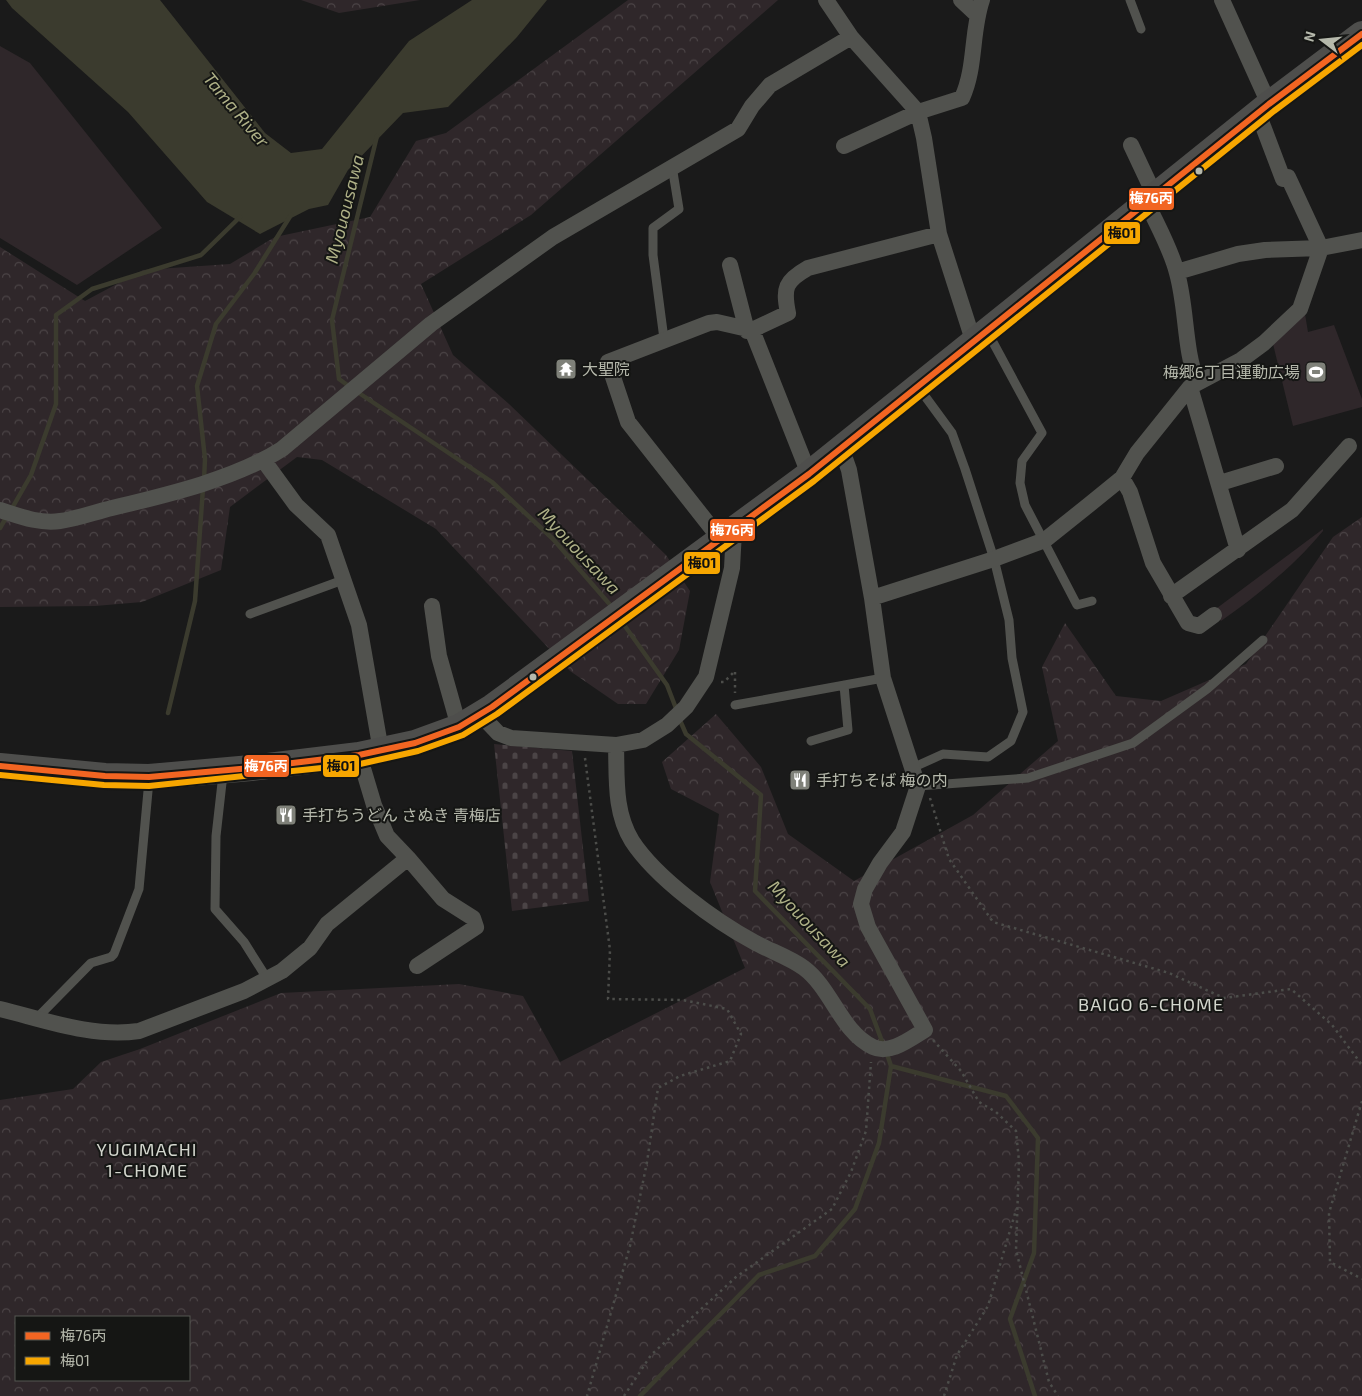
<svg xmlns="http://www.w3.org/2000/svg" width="1362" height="1396" viewBox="0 0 1362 1396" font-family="'Exo 2','Noto Sans JP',sans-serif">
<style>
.forest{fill:url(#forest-crowns);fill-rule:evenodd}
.cemetery{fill:url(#cemetery-stones)}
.park{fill:#2f272a}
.water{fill:#3b3b2e}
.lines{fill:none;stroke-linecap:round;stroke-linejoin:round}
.stream{stroke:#3b3b2e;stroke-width:4.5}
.path{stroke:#4c4d4a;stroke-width:2.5;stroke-dasharray:2.5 4;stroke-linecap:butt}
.service{stroke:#51524e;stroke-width:9}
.minor{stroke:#51524e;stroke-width:16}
.primary{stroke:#4e4e4c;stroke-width:26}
.bus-1-casing{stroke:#151614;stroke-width:10}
.bus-2-casing{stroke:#151614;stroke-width:10}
.bus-1{stroke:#f26522;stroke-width:6}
.bus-2{stroke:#f7a600;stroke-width:6}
.bus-dot{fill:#b6b9ac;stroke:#151614;stroke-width:2}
.labels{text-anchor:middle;stroke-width:4;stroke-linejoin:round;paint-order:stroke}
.poi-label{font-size:16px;fill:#b6b9ac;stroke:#151614;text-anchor:start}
.water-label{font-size:18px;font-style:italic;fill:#afb187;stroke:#151614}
.neighbourhood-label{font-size:18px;letter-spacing:1px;fill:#d3d6cd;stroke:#151614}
.line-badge{stroke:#151614;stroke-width:2}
.badge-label{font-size:14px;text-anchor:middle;font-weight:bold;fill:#fff}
.pale-badge-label{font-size:14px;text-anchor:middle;font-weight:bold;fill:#111}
</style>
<defs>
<pattern id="forest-crowns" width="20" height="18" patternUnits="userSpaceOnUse" patternTransform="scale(1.25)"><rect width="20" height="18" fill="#2f272a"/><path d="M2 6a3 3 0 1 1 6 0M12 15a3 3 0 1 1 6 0" fill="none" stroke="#4b4446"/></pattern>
<pattern id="cemetery-stones" width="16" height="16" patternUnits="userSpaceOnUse" patternTransform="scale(1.25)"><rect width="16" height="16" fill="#2f272a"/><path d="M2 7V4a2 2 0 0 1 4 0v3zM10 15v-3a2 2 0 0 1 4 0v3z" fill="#4b4446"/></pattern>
</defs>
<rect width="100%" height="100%" fill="#1a1a1a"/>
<!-- forest -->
<path class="forest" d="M301 0H420L339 13Z
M628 0H778L531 215 421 284 453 355 509 404 666 555 690 591 679 650 646 704H618L570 671 436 529 322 460 297 457 230 507 221 570 142 602 95 606 0 607V247L85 301 143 270 230 264 275 237 370 217 416 141 446 133Z
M1362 517V1396H0V1100L73 1089 101 1062 140 1049 281 993 459 984 523 996 560 1062 745 968 710 882 719 814 671 789 662 762 716 714 761 767 788 834 854 881 973 815 1058 741 1042 667 1065 623 1116 696 1161 701 1246 664 1333 537ZM16 1317H189V1380H16Z"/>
<!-- cemetery -->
<path class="cemetery" d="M494 744 572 751 589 901 512 911Z"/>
<!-- park -->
<path class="park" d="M0 46 30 63 162 228 77 285 0 238Z
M1305 314 1308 332 1334 325 1362 399V407L1293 426 1273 344Z
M1323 529V531C1293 567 1259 594 1221 621L1213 611Z"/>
<!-- water -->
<path class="water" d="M6 0H160L265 133 291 153 322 149 409 41 472 0H547L517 37 448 107 403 113 348 170 328 205 309 209 260 234 207 202 128 112 12 8Z"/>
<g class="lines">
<!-- stream -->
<path class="stream" d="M350 387 339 379 332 320 377 136
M356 391 492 482 553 539 612 607
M204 480 205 459 197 386 216 324 254 274 291 215
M11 510 31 475 56 404V315L92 289 201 255 240 217
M0 528 7 516
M622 622 667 685 677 711
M168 713 195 601 203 488
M679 718 686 734 761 795 755 891 870 1009 883 1044
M886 1051 891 1066 1006 1096 1038 1138 1034 1253 1010 1319 1035 1396
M640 1396 759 1275 815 1256 855 1209 879 1143 891 1066"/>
<!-- path -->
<path class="path" d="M721 682H724L735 671V693
M585 758 610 950 608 999 683 1000 727 1009 741 1034 730 1061 680 1076 658 1088 647 1162 630 1246 587 1396
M930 798 949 859 993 922 1169 973 1224 998 1291 989 1332 1025 1362 1065
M933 1040 961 1071 979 1102 996 1112 1016 1131 1019 1161 1016 1250 1049 1382 1058 1396
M1362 1101 1329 1213 1330 1262 1362 1279
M624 1396 651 1355 736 1277 832 1209 851 1172 866 1131 871 1062
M944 1396 957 1355 988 1306 1016 1210"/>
<!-- service -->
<path class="service" d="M1130 0 1141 29
M988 333 1042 433 1022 461 1020 483 1025 505 1077 605 1092 601
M664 339 653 255V228L679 209 672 166
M250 614 343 580
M735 705 883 678
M811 741 848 730 844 685
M912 768 943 754 988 757 1011 741 1023 712 1012 658 1009 620 994 559 965 469 952 433 919 388
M223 774 216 836 215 909 244 942 268 980
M918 786 1028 778 1133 743 1207 689 1263 640
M37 1018 91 963 111 957 114 954 139 889 149 780"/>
<!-- minor -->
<path class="minor" d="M826 0 851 37 918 112 924 138 939 234 973 340
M961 0 977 15
M1222 0 1269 104
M1131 145 1155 196
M844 146 918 112 962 98C976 68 971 32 982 0
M1147 203C1157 225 1171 249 1177 273 1187 309 1184 348 1197 382
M730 265 747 331
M1177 272 1238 254 1265 250 1321 248 1362 240
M752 330 809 474
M1190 387 1238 550
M264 461 296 505 328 535 359 625 381 751
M1122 478 1130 492 1153 563 1188 623 1199 626 1214 615
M1220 483 1276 466
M0 510C19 516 39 524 60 521 77 519 95 512 112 508 166 495 235 479 282 449L431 324 553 237 738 129 752 106 770 85 851 37
M721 540 628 422 608 362 709 323 717 322 752 330 788 313C783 288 785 281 808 268L939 234
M1171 596 1292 510 1349 446
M872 598 994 559 1045 540 1090 504 1122 478 1137 453 1190 387 1241 360 1264 343 1300 309 1321 248 1288 177 1283 179 1258 113
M432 606 439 656 459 727
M480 714 498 733 511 738 616 745 643 740 667 725 686 707 706 677 732 568 734 531
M616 745C617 778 614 812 632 841 656 878 715 921 754 942 770 951 789 957 804 968 832 989 841 1032 873 1047 890 1055 910 1039 925 1030L868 927 861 904 865 889 880 863 903 832 918 786 883 678 872 598 849 470 841 447
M408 858 443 899 473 918 476 927 417 966
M0 1009C45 1020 93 1038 139 1031L244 991 282 971 310 948 327 924 408 858 387 836 374 805 359 755"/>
<!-- primary -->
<path class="primary" d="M0 766 105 776 149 777 251 768 359 755 415 743 459 727 492 707 809 474 1269 104 1362 34"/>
<!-- bus-1 casing -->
<g class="bus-1-casing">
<path id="bus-1" d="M0 766 105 776 149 777 251 768 359 755 415 743 459 727 492 707 809 474 1269 104 1362 34"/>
</g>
<!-- bus-2 casing -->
<g class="bus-2-casing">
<path id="bus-2" d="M0 775 104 785 149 786 360 764 418 751 463 735 497 714 814 481 1274 111 1362 45"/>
</g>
<!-- bus-1 -->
<use href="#bus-1" class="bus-1"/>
<!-- bus-2 -->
<use href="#bus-2" class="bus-2"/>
</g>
<!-- icons -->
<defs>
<g id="temple-square" transform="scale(1.125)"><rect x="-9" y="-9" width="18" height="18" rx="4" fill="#7f8179" stroke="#151614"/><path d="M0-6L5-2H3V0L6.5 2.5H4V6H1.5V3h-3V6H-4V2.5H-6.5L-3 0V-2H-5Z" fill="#fff"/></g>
<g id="stadium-square" transform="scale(1.125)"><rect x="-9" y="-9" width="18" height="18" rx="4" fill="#7f8179" stroke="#151614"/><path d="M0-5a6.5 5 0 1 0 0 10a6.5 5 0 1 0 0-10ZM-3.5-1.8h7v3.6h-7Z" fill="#fff"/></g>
<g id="restaurant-square" transform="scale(1.125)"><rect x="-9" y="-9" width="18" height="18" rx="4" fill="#7f8179" stroke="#151614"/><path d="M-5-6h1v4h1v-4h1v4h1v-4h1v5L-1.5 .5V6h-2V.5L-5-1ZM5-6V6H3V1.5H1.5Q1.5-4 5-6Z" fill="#fff"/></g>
</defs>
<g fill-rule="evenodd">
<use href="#temple-square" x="566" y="369"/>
<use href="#stadium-square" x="1316" y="372"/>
<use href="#restaurant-square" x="800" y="780"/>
<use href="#restaurant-square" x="286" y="815"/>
</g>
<!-- markers -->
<g class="bus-dot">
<circle cx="1199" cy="171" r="4.5"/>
<circle cx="533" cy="677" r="4.5"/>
</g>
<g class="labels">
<!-- poi labels -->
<g class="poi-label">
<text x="582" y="375">大聖院</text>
<text x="1300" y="378" text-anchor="end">梅郷6丁目運動広場</text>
<text x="816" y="786">手打ちそば 梅の内</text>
<text x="302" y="821">手打ちうどん さぬき 青梅店</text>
</g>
<!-- water labels -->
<g class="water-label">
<text transform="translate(236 110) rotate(50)" y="6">Tama River</text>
<text transform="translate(345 209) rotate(-76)" y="6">Myouousawa</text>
<text transform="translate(579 551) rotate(47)" y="6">Myouousawa</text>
<text transform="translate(809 924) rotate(47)" y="6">Myouousawa</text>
</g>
<!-- neighbourhood labels -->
<g class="neighbourhood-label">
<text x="1151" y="1011">BAIGO 6-CHOME</text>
<text x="147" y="1156">YUGIMACHI<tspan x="147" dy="21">1-CHOME</tspan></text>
</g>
</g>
<g class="line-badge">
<rect x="1128" y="187" width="47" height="24" rx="5" fill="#f26522"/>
<rect x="1103" y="221" width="38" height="24" rx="5" fill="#f7a600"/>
<rect x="709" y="518" width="47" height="24" rx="5" fill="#f26522"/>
<rect x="683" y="551" width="38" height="24" rx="5" fill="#f7a600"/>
<rect x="322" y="754" width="38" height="24" rx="5" fill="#f7a600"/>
<rect x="243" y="754" width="47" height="24" rx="5" fill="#f26522"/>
</g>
<g class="badge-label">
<text x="1151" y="203">梅76丙</text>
<text x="732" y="535">梅76丙</text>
<text x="266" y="771">梅76丙</text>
</g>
<g class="pale-badge-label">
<text x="1122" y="238">梅01</text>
<text x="702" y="568">梅01</text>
<text x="341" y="771">梅01</text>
</g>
<!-- legend -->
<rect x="15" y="1316" width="175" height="65" fill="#151614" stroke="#555751"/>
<rect x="25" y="1332" width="25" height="8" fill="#f26522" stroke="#555751"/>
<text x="60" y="1341" font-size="15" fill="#b6b9ac">梅76丙</text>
<rect x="25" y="1357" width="25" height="8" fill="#f7a600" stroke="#555751"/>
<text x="60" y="1366" font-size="15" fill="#b6b9ac">梅01</text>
<!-- north arrow -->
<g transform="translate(1322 40) rotate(286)" stroke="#151614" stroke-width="4" paint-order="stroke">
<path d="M0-4L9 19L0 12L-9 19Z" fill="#b6b9ac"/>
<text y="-8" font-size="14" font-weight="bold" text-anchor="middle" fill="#b6b9ac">N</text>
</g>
</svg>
